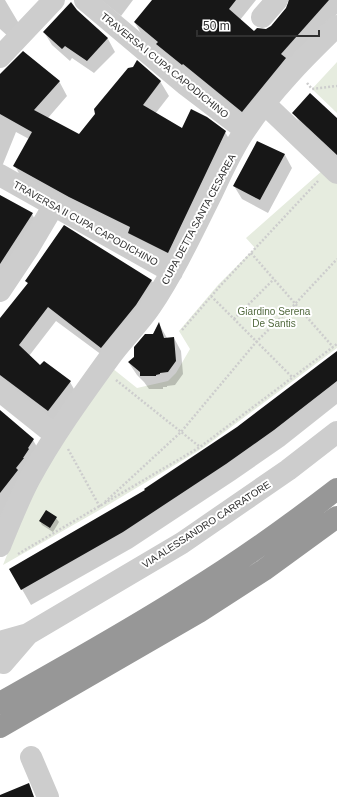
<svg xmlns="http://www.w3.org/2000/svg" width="337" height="797" viewBox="0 0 337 797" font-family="Arial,sans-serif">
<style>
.green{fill:#e6ecdf}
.shadow{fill:#0003}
.building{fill:#171717}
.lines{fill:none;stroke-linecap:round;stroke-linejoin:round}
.path{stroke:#cdcdcd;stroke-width:2.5;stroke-dasharray:2 2;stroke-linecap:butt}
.minor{stroke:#cdcdcd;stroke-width:22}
.highway{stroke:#979797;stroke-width:22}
.labels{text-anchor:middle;stroke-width:4;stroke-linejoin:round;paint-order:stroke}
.street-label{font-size:10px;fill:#303030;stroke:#fff}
.park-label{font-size:10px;fill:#526a3f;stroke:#fff}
</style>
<rect width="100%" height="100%" fill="#fff"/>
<!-- green -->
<path class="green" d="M337 62V113L312 89Z
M323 170 337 184V348L203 448 103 508 3 565 26 507 63 437 112 368 137 388 168 381 176 373 190 349 179 331 218 285 255 248 246 238Z"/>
<!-- shadow -->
<path class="shadow" d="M0 0H5L21 27 10 38 0 29Z
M101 0H133L121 16Z
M153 0H256L240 20 254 32 266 30 272 26 287 9 289 2 268 0H337V14L290 67 251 126 143 37 135 23Z
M76 10 108 39 115 52 94 73 72 58 70 61 52 45 44 32Z
M0 76 59 81 67 96 48 118 79 136 160 81 169 96 155 114 183 129 225 132 234 147 176 267 23 181 15 166 29 139 16 132 1 169 0 168Z
M294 113 337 120V161L303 129Z
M258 142 285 155 292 168 268 213 242 199 234 186Z
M0 196 32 214 39 227 0 290Z
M64 227 152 281 160 295 110 361 56 321 29 356 41 367 44 362 70 382 78 396 56 425 0 382V320L28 284 26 281Z
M159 324 167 338H174L181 351 183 374 175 385 167 386V387H163V389H149L144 382 137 375 129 363 135 357 153 334Z
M337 352V404L284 446 235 480 132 548 31 605 11 570 146 491 238 428Z
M0 412 33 440 41 454 0 540Z
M56 518 59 522 53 532 42 525 40 521Z"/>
<!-- building -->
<path class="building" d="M152 0H236L229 9 254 31 257 28 266 29 271 26 286 8 289 0H329L281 54 286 58 242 112 183 64 182 65 156 44 158 42 134 22Z
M71 2 77 10 108 38 87 61 65 46 62 49 43 32Z
M23 51 60 81 34 110 79 134 95 114 94 109 128 68 133 67 137 60 161 81 143 105 182 128 191 109 207 117 226 131 168 253 128 233 130 227 69 197 13 166 32 132 0 114V74Z
M310 93 337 118V155L292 113Z
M257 141 285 154 260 200 233 186Z
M0 195 33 213 0 264Z
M64 225 152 280 136 305 101 348 48 307 19 345 40 365 44 361 71 381 48 411 0 375V318L28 283 25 281Z
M159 322 164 338 174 337 176 361 168 372 160 373V374L156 375V376H140V372L128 362 134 357V347L145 334H153Z
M337 351V381L274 430 226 464 123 532 21 590 9 569 145 490 144 489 237 427Z
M0 410 34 439 28 448 29 449 23 458H24L16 468 18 470 0 493Z
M46 510 57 517 50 528 39 521Z
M29 783 34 797H0V795Z"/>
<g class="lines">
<!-- path -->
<path class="path" d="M307 83 312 89 337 86
M251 253 333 347
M211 296 293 378
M234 319 274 279
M182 330 221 285 318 181
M116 380 200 447
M68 449 100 507
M105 502 181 432 257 341 295 304 337 259
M18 554 200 447 337 344"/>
<!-- minor -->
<path class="minor" d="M85 0 186 85 245 130
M262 17 277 0
M0 57 54 0
M265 104 337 173
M0 175 172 272
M0 291 28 249 54 205
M0 391 55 435
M0 546C9 524 18 501 29 480 52 437 81 397 110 357 123 339 139 324 151 306 175 270 193 231 212 193 222 172 232 149 246 129 271 91 304 58 337 26
M0 642 28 634 182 543 288 470 337 432
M3 663 28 634
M31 757 48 797"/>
<!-- highway -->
<path class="highway" d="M0 703C63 667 127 632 188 593 240 561 289 526 337 489
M0 727 199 612 264 570 337 517"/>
</g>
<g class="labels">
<!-- street labels -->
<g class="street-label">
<text transform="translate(165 65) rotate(39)" y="4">TRAVERSA I CUPA CAPODICHINO</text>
<text transform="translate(198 219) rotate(-62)" y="4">CUPA DETTA SANTA CESAREA</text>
<text transform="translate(86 223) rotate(29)" y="4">TRAVERSA II CUPA CAPODICHINO</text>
<text transform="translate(206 524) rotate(-33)" y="4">VIA ALESSANDRO CARRATORE</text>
</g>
<!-- park labels -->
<g class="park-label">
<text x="274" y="315">Giardino Serena<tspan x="274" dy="12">De Santis</tspan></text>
</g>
</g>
<!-- scale -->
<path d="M197 30v6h122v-6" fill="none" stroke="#303030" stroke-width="2"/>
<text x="203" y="30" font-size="12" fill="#303030" stroke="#ffffff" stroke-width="3" paint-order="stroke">50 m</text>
</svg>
